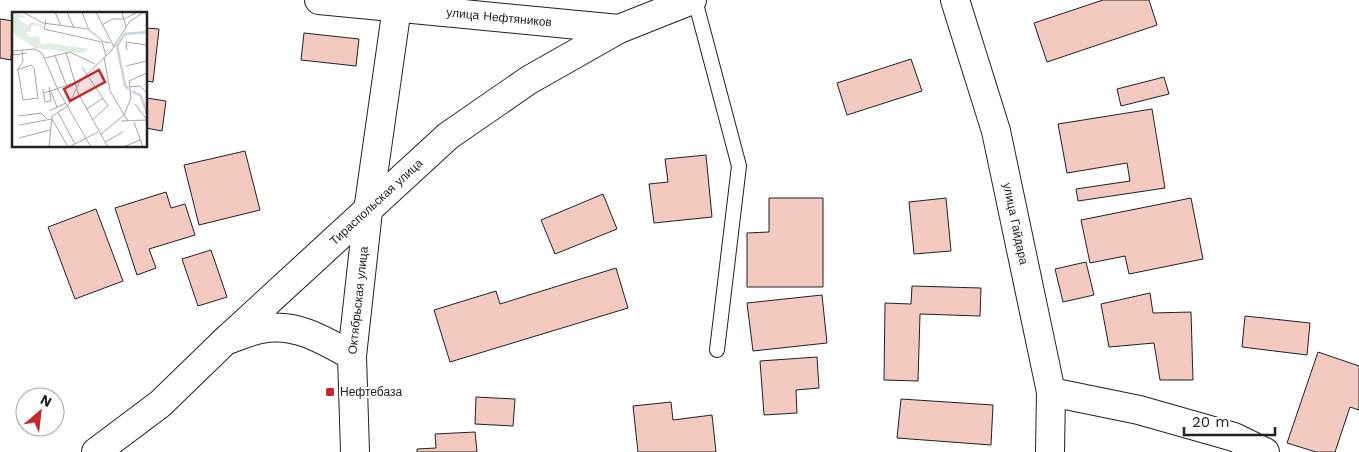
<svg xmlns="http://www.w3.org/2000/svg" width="1359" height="452" viewBox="0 0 1359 452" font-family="'Work Sans',sans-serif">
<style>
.building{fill:#f3c9c0;stroke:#222}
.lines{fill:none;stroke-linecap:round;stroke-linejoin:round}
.lane-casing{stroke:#222;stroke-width:16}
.street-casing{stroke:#222;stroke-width:30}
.secondary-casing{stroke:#222;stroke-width:30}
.lane{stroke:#fff;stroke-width:14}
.street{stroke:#fff;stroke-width:28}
.secondary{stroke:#fff;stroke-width:28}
.poi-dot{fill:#c62828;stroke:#fff;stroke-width:2}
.labels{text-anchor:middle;stroke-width:4;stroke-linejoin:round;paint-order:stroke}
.street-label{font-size:12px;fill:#222;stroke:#fff}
.poi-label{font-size:12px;fill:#222;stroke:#fff;text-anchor:start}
.inset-river{fill:none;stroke:#c7d3dd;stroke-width:2.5}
.inset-road{fill:none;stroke:#a7a7a7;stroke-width:1}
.view{fill:#c62828;fill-opacity:0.15;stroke:#c62828;stroke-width:2.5}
.inset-edge{fill:none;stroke:#222;stroke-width:2.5}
</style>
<rect width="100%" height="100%" fill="#fff"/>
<!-- building -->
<path class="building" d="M1103 0H1149L1157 25 1047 62 1034 23Z
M0 19 14 21 11 60 0 58Z
M146 28 159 29 153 82 146 81Z
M304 33 359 39 356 66 301 60Z
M911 59 922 91 847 115 837 83Z
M1164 77 1169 94 1121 106 1117 89Z
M146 98 166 101 162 131 146 128Z
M1152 109 1165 188 1078 201 1076 189 1130 181 1127 163 1067 173 1058 124Z
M245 151 260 210 199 225 184 165Z
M706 155 712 217 654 223 649 184 668 182 665 159Z
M166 192 171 208 185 204 195 235 149 249 156 268 137 275 115 208Z
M603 194 617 229 555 254 541 220Z
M769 198H823V287H747V233L769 232Z
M946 198 951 251 914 254 909 202Z
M1191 198 1203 259 1129 274 1125 256 1090 263 1081 220Z
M96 209 123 281 75 299 48 227Z
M211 250 227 297 198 306 182 259Z
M1086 262 1094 295 1063 302 1055 269Z
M616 268 628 308 450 362 434 310 496 291 500 304Z
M912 286 981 288 980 316 920 314 918 381 884 380 885 303 911 304Z
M1150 293 1153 313 1191 312 1193 380H1160L1154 343 1109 347 1101 304Z
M822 295 827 343 753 351 747 303Z
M1245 316 1310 323 1307 355 1242 347Z
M1318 352 1359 366V410L1350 407 1335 452H1316L1287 443Z
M817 357 819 388 796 390 797 413 764 415 760 361Z
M476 397 515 399 513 426 475 424Z
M901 399 993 405 991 445 897 438Z
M671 402 673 420 712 415 716 452H638L633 406Z
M475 432 477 452H417V449L436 448 435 434Z"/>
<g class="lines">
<!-- lane casing -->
<g class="lane-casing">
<path id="lane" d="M695 0 739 166 717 350"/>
</g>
<!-- street casing -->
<g class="street-casing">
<g id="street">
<path id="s1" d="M319 0 619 29"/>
<path id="s2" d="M955 0 996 131 1051 392 1050 452"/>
<path d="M368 211 398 0"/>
<path d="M225 341C237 337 249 331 261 329 295 322 324 340 352 356"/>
<path d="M1051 392 1139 410 1234 437 1265 452"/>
</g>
</g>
<!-- secondary casing -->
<g class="secondary-casing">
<g id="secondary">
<path id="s3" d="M96 452 160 404 225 341 448 136 529 80 619 29 692 0"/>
<path id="s4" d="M355 452 352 356 368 211"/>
</g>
</g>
<!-- lane -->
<use href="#lane" class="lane"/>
<!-- street -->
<use href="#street" class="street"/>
<!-- secondary -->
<use href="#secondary" class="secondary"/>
</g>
<!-- markers -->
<rect class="poi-dot" x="325" y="387" width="10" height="10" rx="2.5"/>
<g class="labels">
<!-- street labels -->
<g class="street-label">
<text dy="4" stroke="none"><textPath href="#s1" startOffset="181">улица Нефтяников</textPath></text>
<text dy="4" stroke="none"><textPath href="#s3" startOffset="376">Тираспольская улица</textPath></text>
<text dy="4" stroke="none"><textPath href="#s2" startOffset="232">улица Гайдара</textPath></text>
<text dy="4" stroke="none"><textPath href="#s4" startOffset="152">Октябрьская улица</textPath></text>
</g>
<!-- poi labels -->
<g class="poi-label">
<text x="340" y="396">Нефтебаза</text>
</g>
</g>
<!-- overview -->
<g transform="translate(12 12)">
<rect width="135" height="135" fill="#fff"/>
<path d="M0 0 15 5 5 6 15 13 20 10 30 13V15L20 13 18 20H14L17 25 27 24 29 33 37 31 77 37 71 41 23 36 0 21Z" fill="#e0efe3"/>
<path class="inset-river" d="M116 77 113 73 105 34 113 22 135 20M120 79 129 84 135 102"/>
<path class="inset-road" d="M11 0 31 11 76 17M43 0 49 14M55 0 62 16M70 0 77 18 92 30 98 31M84 0 102 35M110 0 114 15M112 7 126 0M34 8 32 17 90 30 94 44M90 13 100 7H112M115 38 114 30 135 33M0 39 23 37 30 41 46 78 79 135M0 39 2 43 15 41M54 40 66 81 96 135M43 44 55 75M92 45 98 79 116 109M33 46 58 40 83 52M114 54 135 49M70 55 96 94 80 108M6 58 11 88 26 86 22 56 19 53 5 58 11 50 10 38M117 75 128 74 135 81M31 77 33 90 39 89 37 75M39 80 45 95M32 81 68 69M123 92 135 108M75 97 91 86M37 99 54 91M46 100 63 132M7 104 29 101 35 107M109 109 135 108M122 110 131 135M7 113 40 107 56 135M88 123 112 103 119 86 117 69 135 61M7 126 38 118M93 130 111 120M37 135 40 104 56 94 68 69 99 39 118 9 132 0M57 135 86 120M111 135 128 128"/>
<path class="view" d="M87 58 93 70 58 89 52 77Z"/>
<rect width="135" height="135" class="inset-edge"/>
</g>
<!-- north arrow -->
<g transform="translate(40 412) rotate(28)"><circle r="24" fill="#ffffff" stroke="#a7a7a7"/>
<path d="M0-4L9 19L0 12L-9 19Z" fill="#c62828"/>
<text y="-8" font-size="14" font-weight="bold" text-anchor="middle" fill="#222222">N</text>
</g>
<!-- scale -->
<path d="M1184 427v8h91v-8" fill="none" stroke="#222222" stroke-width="2.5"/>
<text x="1192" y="427" font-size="15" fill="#222222" stroke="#ffffff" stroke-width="4" paint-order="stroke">20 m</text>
</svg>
